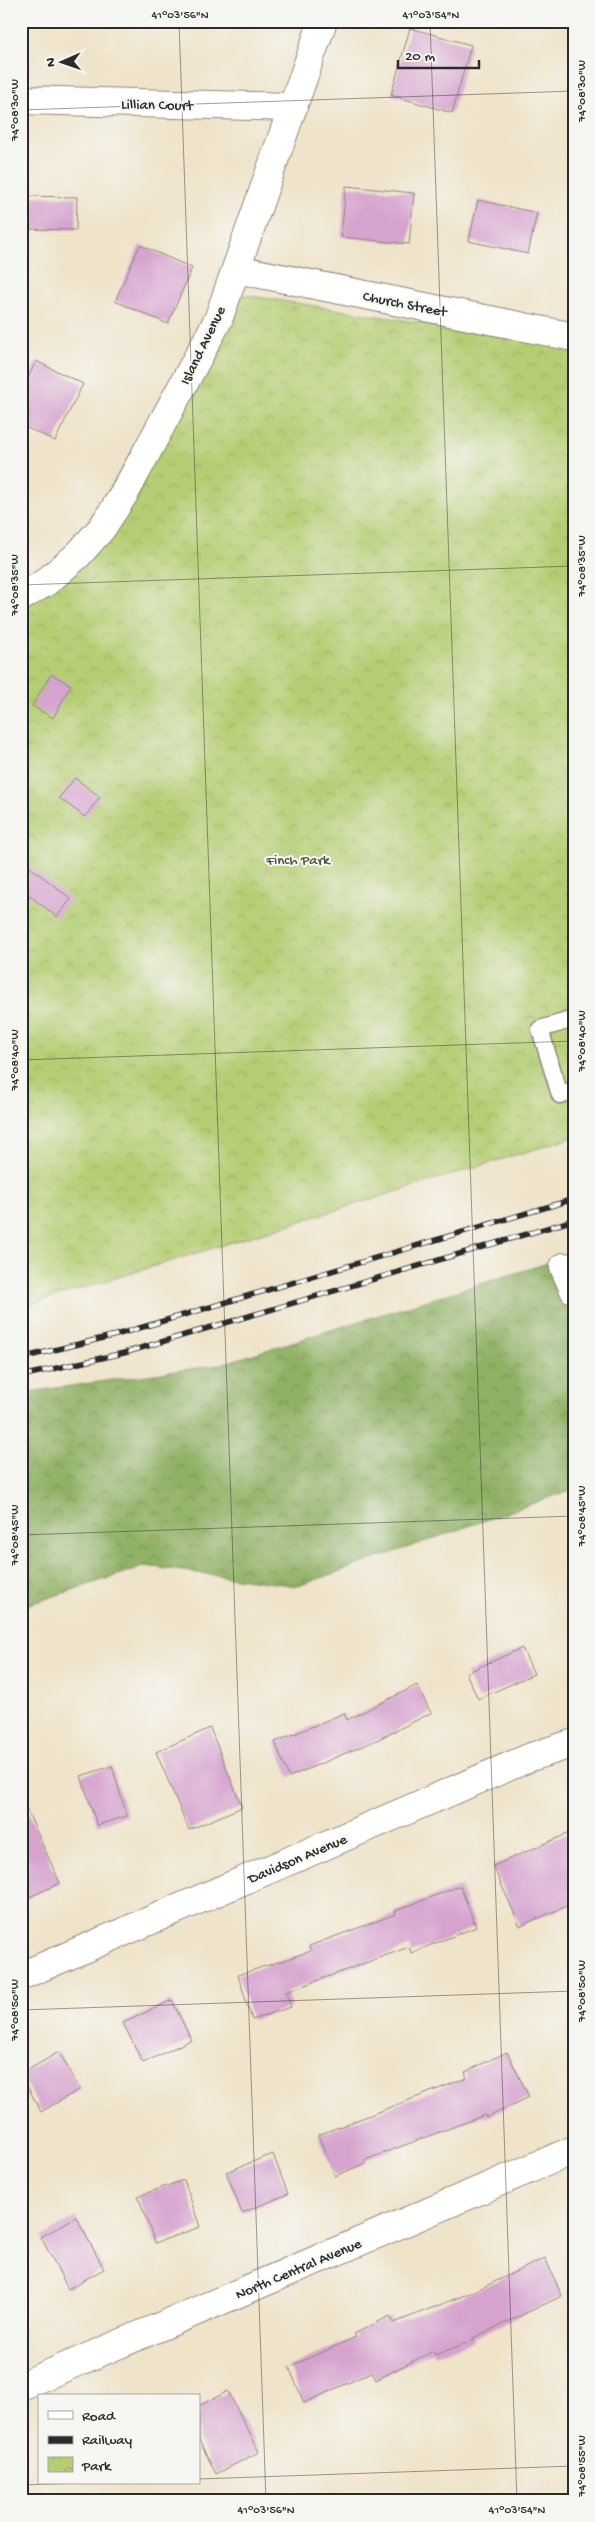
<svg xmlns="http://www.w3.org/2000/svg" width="595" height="2522" viewBox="0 0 595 2522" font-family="'Gochi Hand',sans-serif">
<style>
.forest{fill:url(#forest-crowns);stroke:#5e6e48}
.park{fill:url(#park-crowns);stroke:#707c4f}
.building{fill:#d6a2ce}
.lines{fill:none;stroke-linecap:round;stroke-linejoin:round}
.service-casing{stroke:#8d877a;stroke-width:19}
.minor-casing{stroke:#8d877a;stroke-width:30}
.tertiary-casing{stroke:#8d877a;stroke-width:30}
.secondary-casing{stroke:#8d877a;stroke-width:30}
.service{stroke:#fff;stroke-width:16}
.minor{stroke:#fff;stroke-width:28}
.tertiary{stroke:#fff;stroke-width:28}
.secondary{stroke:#fff;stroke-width:28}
.rail-casing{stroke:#2b2b2b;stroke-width:5.5}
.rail{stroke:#f6f6f2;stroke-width:4;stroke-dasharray:11;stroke-linecap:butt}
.ticks{fill:none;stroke:#2b2b2b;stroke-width:1;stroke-opacity:0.45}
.labels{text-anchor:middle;stroke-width:4;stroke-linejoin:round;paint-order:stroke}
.street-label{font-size:15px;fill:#2b2b2b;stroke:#f6f6f2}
.park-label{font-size:15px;fill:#4e543d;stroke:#f6f6f2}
.neatline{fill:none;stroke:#2b2b2b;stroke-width:2}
.ticks-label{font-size:12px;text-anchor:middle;fill:#2b2b2b}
</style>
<defs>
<pattern id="forest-crowns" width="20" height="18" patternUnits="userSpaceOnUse" patternTransform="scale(1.25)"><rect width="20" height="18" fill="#90b165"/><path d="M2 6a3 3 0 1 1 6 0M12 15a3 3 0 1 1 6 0" fill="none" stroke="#769053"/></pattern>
<pattern id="park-crowns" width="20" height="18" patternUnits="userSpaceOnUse" patternTransform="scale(1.25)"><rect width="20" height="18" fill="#b5ce73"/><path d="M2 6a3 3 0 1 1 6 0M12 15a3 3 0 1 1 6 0" fill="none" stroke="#9cb164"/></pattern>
</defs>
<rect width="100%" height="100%" fill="#f6f6f2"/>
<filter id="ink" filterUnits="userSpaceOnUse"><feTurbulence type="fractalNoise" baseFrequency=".02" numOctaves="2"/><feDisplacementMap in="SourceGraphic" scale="10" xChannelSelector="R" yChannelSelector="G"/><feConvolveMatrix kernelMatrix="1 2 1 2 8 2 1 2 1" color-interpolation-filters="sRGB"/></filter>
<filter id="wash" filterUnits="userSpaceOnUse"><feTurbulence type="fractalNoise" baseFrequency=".0096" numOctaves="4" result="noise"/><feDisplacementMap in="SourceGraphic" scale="20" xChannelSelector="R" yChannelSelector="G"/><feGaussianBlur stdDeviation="1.12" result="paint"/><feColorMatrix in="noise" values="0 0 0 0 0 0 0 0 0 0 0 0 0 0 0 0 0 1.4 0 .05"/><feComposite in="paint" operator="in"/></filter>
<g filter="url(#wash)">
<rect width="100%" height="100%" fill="#efe3c9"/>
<!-- forest -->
<path class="forest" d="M574 1255V1489L298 1586 145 1566 21 1607V1393L218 1365Z"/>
<!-- park -->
<path class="park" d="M232 293 574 347V1137L21 1307V581L63 563Z"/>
<g id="blocks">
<!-- building -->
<path class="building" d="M410 28 471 45 452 113 391 95Z
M346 186 414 193 409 244 341 237Z
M21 196 77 197 76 230 21 229Z
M478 200 537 213 528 254 469 241Z
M140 245 192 268 168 324 115 301Z
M36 361 83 384 55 441 21 425V392Z
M51 674 71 685 53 718 32 706Z
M75 778 100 797 85 817 59 798Z
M21 860 71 899 57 917 21 889Z
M522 1648 534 1674 478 1699 466 1673Z
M417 1685 431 1713 379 1739 289 1777 275 1742 344 1713 347 1720Z
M210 1728 242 1807 189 1830 156 1752Z
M112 1766 127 1816 97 1825 81 1776Z
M21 1797 60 1883 21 1901Z
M574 1831V1903L520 1926 493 1866Z
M460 1886 476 1927 411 1953 409 1947 286 1992 291 2007 252 2020 238 1975 311 1951 309 1946 396 1914 395 1911Z
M172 2000 191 2040 143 2063 123 2023Z
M59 2052 80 2089 41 2112 21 2074Z
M507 2052 529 2097 486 2118 485 2115 365 2160 366 2163 335 2176 318 2135 467 2078 465 2072Z
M273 2154 288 2194 242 2213 226 2172Z
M184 2180 200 2227 155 2243 138 2196Z
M76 2217 104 2269 68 2289 41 2237Z
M545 2258 562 2296 473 2338 474 2340 435 2355 433 2351 376 2380 372 2372 304 2403 289 2367 356 2337 354 2334 390 2316 394 2323 475 2291Z
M228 2391 259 2452 216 2474 199 2440V2406Z"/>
</g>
</g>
<g filter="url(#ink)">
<use href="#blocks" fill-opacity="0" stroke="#8d877a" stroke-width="1"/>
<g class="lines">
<!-- service casing -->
<g class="service-casing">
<path id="service" d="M574 1019 540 1029 560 1095 574 1091"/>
</g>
<!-- minor casing -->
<g class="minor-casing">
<path id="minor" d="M21 100 293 107
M564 1267 574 1290
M21 1976 531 1757 574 1743"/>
</g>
<!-- tertiary casing -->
<g class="tertiary-casing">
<path id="tertiary" d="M236 269 574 337
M21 597 46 582 78 555 102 528 124 494 218 320 323 21"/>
</g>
<!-- secondary casing -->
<g class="secondary-casing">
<path id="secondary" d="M21 2386 574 2150"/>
</g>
<!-- service -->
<use href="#service" class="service"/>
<!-- minor -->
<use href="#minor" class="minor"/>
<!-- tertiary -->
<use href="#tertiary" class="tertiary"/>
<!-- secondary -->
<use href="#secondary" class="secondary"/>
<!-- rail casing -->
<g class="rail-casing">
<path id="rail" d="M21 1358 116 1335 574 1199
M21 1376 124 1353 574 1220"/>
</g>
<!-- rail -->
<use href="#rail" class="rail"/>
</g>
</g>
<!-- ticks -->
<path class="ticks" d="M179 21 266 2501M430 21 517 2501M21 110 574 91M21 585 574 566M21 1060 574 1041M21 1535 574 1516M21 2010 574 1991M199 2479 574 2466M21 2485 81 2483"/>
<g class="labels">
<!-- street labels -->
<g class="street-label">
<text transform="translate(157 104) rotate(1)" y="5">Lillian Court</text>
<text transform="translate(405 303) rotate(11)" y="5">Church Street</text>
<text transform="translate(202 345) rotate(-64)" y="5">Island Avenue</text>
<text transform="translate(297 1858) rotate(-23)" y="5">Davidson Avenue</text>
<text transform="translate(298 2268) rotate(-23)" y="5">North Central Avenue</text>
</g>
<!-- park labels -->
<g class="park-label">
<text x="298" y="864">Finch Park</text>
</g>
</g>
<!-- margin -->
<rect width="595" height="2522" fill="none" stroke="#f6f6f2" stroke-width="55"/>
<!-- legend -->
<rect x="38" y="2394" width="162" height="90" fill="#f6f6f2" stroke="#a5a5a2"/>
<rect x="48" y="2411" width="25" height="8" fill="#ffffff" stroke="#a5a5a2"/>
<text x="82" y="2420" font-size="15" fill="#2b2b2b">Road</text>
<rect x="48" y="2436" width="25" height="8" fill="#2b2b2b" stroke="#a5a5a2"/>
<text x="82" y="2444" font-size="15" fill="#2b2b2b">Railway</text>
<rect x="48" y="2457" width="25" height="15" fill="url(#park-crowns)" stroke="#a5a5a2"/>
<text x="82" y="2470" font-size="15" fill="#2b2b2b">Park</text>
<!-- north arrow -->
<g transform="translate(62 62) rotate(268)" stroke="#f6f6f2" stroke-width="4" paint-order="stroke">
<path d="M0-4L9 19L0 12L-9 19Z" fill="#2b2b2b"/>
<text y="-8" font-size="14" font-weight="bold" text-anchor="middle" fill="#2b2b2b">N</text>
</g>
<!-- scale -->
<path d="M398 60v8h81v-8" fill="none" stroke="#2b2b2b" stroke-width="2.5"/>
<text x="405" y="60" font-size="15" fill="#2b2b2b" stroke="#f6f6f2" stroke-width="4" paint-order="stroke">20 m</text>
<rect x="28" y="28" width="540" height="2466" class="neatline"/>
<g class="ticks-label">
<text x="180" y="18">41°03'56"N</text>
<text x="431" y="18">41°03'54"N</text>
<text transform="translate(581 91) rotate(-90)" y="4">74°08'30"W</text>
<text transform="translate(14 110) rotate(-90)" y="4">74°08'30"W</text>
<text transform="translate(581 566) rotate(-90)" y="4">74°08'35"W</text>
<text transform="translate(14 585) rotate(-90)" y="4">74°08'35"W</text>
<text transform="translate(581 1041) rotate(-90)" y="4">74°08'40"W</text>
<text transform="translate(14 1060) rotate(-90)" y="4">74°08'40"W</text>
<text transform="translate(581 1516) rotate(-90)" y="4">74°08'45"W</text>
<text transform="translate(14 1535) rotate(-90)" y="4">74°08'45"W</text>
<text transform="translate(581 1991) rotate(-90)" y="4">74°08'50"W</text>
<text transform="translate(14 2010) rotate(-90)" y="4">74°08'50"W</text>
<text transform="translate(581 2466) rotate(-90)" y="4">74°08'55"W</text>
<text x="266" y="2513">41°03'56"N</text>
<text x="517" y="2513">41°03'54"N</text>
</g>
</svg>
